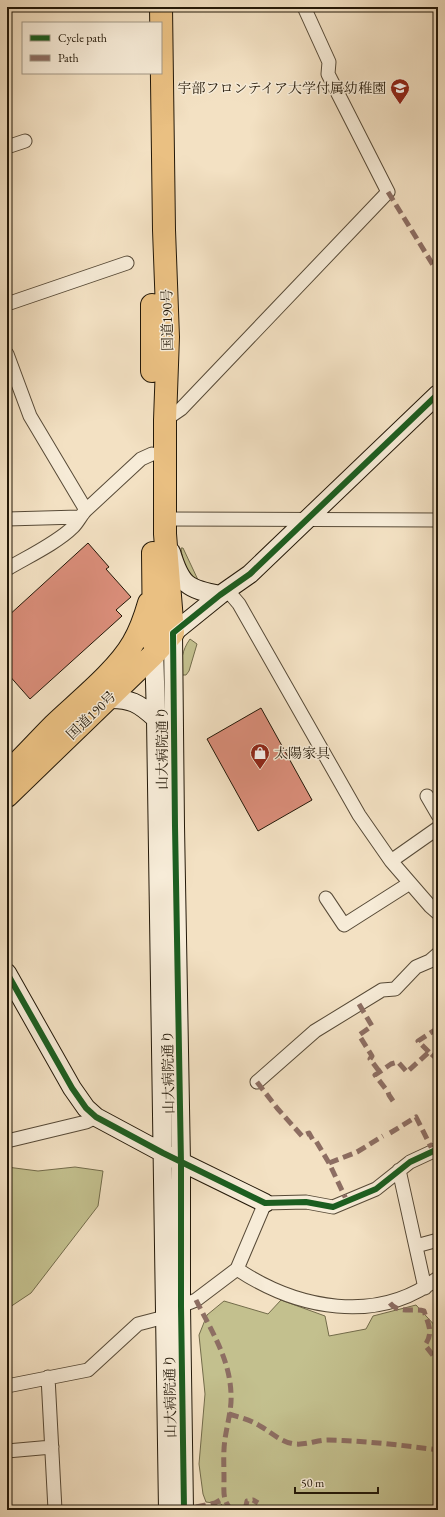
<svg xmlns="http://www.w3.org/2000/svg" width="445" height="1517" viewBox="0 0 445 1517" font-family="'EB Garamond','Noto Serif JP',serif">
<style>
.green{fill:#c3c08e;stroke:#736c4b}
.building{fill:#d98d79;stroke:#231808}
.lines{fill:none;stroke-linecap:round;stroke-linejoin:round}
.street-casing{stroke:#574a37;stroke-width:15}
.secondary-casing{stroke:#231808;stroke-width:20}
.highway-casing{stroke:#231808;stroke-width:24}
.street{stroke:#f7ecd8;stroke-width:13}
.secondary{stroke:#f7ecd8;stroke-width:18}
.highway{stroke:#eac082;stroke-width:22}
.quiet{stroke:#8d6e63;stroke-width:5;stroke-dasharray:10 5;stroke-linecap:butt}
.cycleway-casing{stroke:#f7ecd8;stroke-width:8}
.cycleway{stroke:#1b5e20;stroke-width:6}
.labels{text-anchor:middle;stroke-width:3;stroke-linejoin:round;paint-order:stroke}
.poi-label{font-size:14px;fill:#231808;stroke:#f7ecd8;text-anchor:end}
.street-label{font-size:14px;fill:#231808;stroke:#f7ecd8}
</style>
<rect width="100%" height="100%" fill="#f3e1c3"/>
<filter id="stains"><feTurbulence type="fractalNoise" baseFrequency=".005" numOctaves="4"/><feColorMatrix values="0 0 0 0 .2 0 0 0 0 .09 0 0 0 0 .02 0 0 0 .5 -.17"/></filter>
<radialGradient id="worn" r=".72"><stop offset=".6" stop-color="#630" stop-opacity="0"/><stop offset="1" stop-color="#630" stop-opacity=".3"/></radialGradient>
<!-- green -->
<path class="green" d="M181 548H183L199 582C186 573 183 564 181 548Z
M190 639 197 644 189 671 186 675H180C181 661 182 650 190 639Z
M7 1167 38 1171 75 1167 103 1171 98 1206 31 1293 7 1309Z
M281 1300 325 1316 329 1336 366 1329 373 1316 416 1305 438 1329V1510H227L221 1504 206 1502 203 1494 199 1464 205 1394 199 1335 207 1315 224 1301 268 1314Z"/>
<!-- building -->
<path class="building" d="M88 543 109 567 106 569 131 597 116 610 122 616 30 699 7 673V617Z
M261 708 312 800 258 831 207 739Z"/>
<g class="lines">
<!-- street casing -->
<g class="street-casing">
<path id="street" d="M7 147 25 141
M7 304 127 263
M7 354 30 416 86 510
M165 420 181 409 388 192 328 74 329 62 304 7
M7 519 79 517
M165 519 438 520
M7 569C27 557 57 543 73 527 78 522 81 515 86 510L141 459 152 454
M228 591 239 604 359 815 391 861 430 906 438 913
M427 796 438 815
M391 861 438 828
M326 898 344 925 410 883
M257 1082 315 1031 382 990 395 989 416 967 430 961 438 954
M7 1141 86 1122 96 1117
M438 1149 410 1162 376 1189 333 1207 306 1202 265 1203 237 1269C297 1309 377 1325 438 1278
M399 1170 425 1288
M416 1246 438 1240
M181 1306 196 1300 237 1269
M48 1377 55 1510
M7 1386 88 1370 138 1324 165 1317
M7 1451 52 1447"/>
</g>
<!-- secondary casing -->
<g class="secondary-casing">
<path id="secondary" d="M171 552C181 585 187 589 220 595
M154 645 156 719 168 1510
M107 699C130 698 139 703 156 719
M7 973 72 1088 86 1108 96 1117 163 1153 265 1203
M184 1510 181 1306V1163L175 826 173 633 220 595 250 574 438 394"/>
</g>
<!-- highway casing -->
<g class="highway-casing">
<path id="highway" d="M152 371V305
M153 553 154 644
M7 773C23 758 38 741 54 725 78 702 117 671 133 643 140 631 145 617 149 603
M7 796 154 654 173 633 165 534V420L168 337 164 230 161 7"/>
</g>
<!-- street -->
<use href="#street" class="street"/>
<!-- secondary -->
<use href="#secondary" class="secondary"/>
<!-- highway -->
<use href="#highway" class="highway"/>
<!-- quiet -->
<path class="quiet" d="M388 192 438 273
M359 1004 372 1026 359 1035 372 1056 370 1059 379 1071
M429 1052 418 1041 438 1028
M257 1082 277 1108 302 1136 309 1133 313 1140 316 1141 329 1163 347 1201
M393 1101 389 1095 388 1092 375 1075 391 1064 398 1062 407 1072 429 1052 438 1060
M390 1133 416 1117 433 1151
M329 1163 357 1152 383 1136
M196 1300C211 1330 230 1359 231 1394 232 1408 227 1425 225 1439 223 1453 224 1465 224 1479 224 1491 222 1501 232 1510
M390 1303C398 1314 413 1308 424 1311 428 1324 434 1332 425 1345L438 1362
M229 1414C239 1417 251 1420 260 1426 271 1432 282 1443 295 1444 307 1445 317 1440 328 1440 365 1441 402 1445 438 1450
M196 1507 215 1503 224 1498
M245 1510 247 1501 253 1500 258 1503"/>
<!-- cycleway casing -->
<g class="cycleway-casing">
<path id="cycleway" d="M7 973 72 1088 86 1108 96 1117 163 1153 265 1203 306 1202 333 1207 376 1189 410 1162 438 1149
M184 1510 181 1306V1163L175 826 173 633 220 595 250 574 438 394"/>
</g>
<!-- cycleway -->
<use href="#cycleway" class="cycleway"/>
</g>
<!-- icons -->
<defs>
<g id="school-pin" transform="scale(1)"><path d="M0 17L-7.5 6A9.5 9.5 0 1 1 7.5 6Z" fill="#8f2418" stroke="#f7ecd8"/><path d="M0-5L7-2L0 1L-7-2ZM-4 1L0 2.5L4 1V4Q0 6-4 4Z" fill="#fff"/></g>
<g id="shop-pin" transform="scale(1)"><path d="M0 17L-7.5 6A9.5 9.5 0 1 1 7.5 6Z" fill="#8f2418" stroke="#f7ecd8"/><path d="M-5-2.5h2.3a2.7 3.5 0 0 1 5.4 0H5L5.5 6h-11ZM-1.5-2.5h3a1.5 2.3 0 0 0-3 0Z" fill="#fff"/></g>
</defs>
<g fill-rule="evenodd">
<use href="#school-pin" x="400" y="88"/>
<use href="#shop-pin" x="260" y="753"/>
</g>
<g class="labels">
<!-- poi labels -->
<g class="poi-label">
<text x="386" y="93">宇部フロンテイア大学付属幼稚園</text>
<text x="274" y="758" text-anchor="start">太陽家具</text>
</g>
<!-- street labels -->
<g class="street-label">
<text transform="translate(167 320) rotate(-91)" y="5">国道190号</text>
<text transform="translate(91 715) rotate(-44)" y="5">国道190号</text>
<text transform="translate(162 748) rotate(-90)" y="5">山大病院通り</text>
<text transform="translate(168 1072) rotate(-91)" y="5">山大病院通り</text>
<text transform="translate(170 1396) rotate(-91)" y="5">山大病院通り</text>
</g>
</g>
<!-- margin -->
<rect width="445" height="1517" fill="none" stroke="#f3e1c3" stroke-width="24"/>
<rect x="8" y="8" width="429" height="1501" fill="none" stroke="#231808" stroke-width="2"/>
<rect x="12" y="12" width="421" height="1493" fill="none" stroke="#231808"/>
<!-- legend -->
<rect x="22" y="22" width="140" height="52" fill="#f7ecd8" stroke="#a29785"/>
<rect x="30" y="35" width="20" height="6" fill="#1b5e20" stroke="#a29785"/>
<text x="58" y="42" font-size="12" fill="#231808">Cycle path</text>
<rect x="30" y="55" width="20" height="6" fill="#8d6e63" stroke="#a29785"/>
<text x="58" y="62" font-size="12" fill="#231808">Path</text>
<!-- scale -->
<path d="M295 1487v6h83v-6" fill="none" stroke="#231808" stroke-width="2"/>
<text x="301" y="1487" font-size="12" fill="#231808" stroke="#f7ecd8" stroke-width="3" paint-order="stroke">50 m</text>
<rect width="100%" height="100%" filter="url(#stains)"/>
<rect width="100%" height="100%" fill="url(#worn)"/>
</svg>
